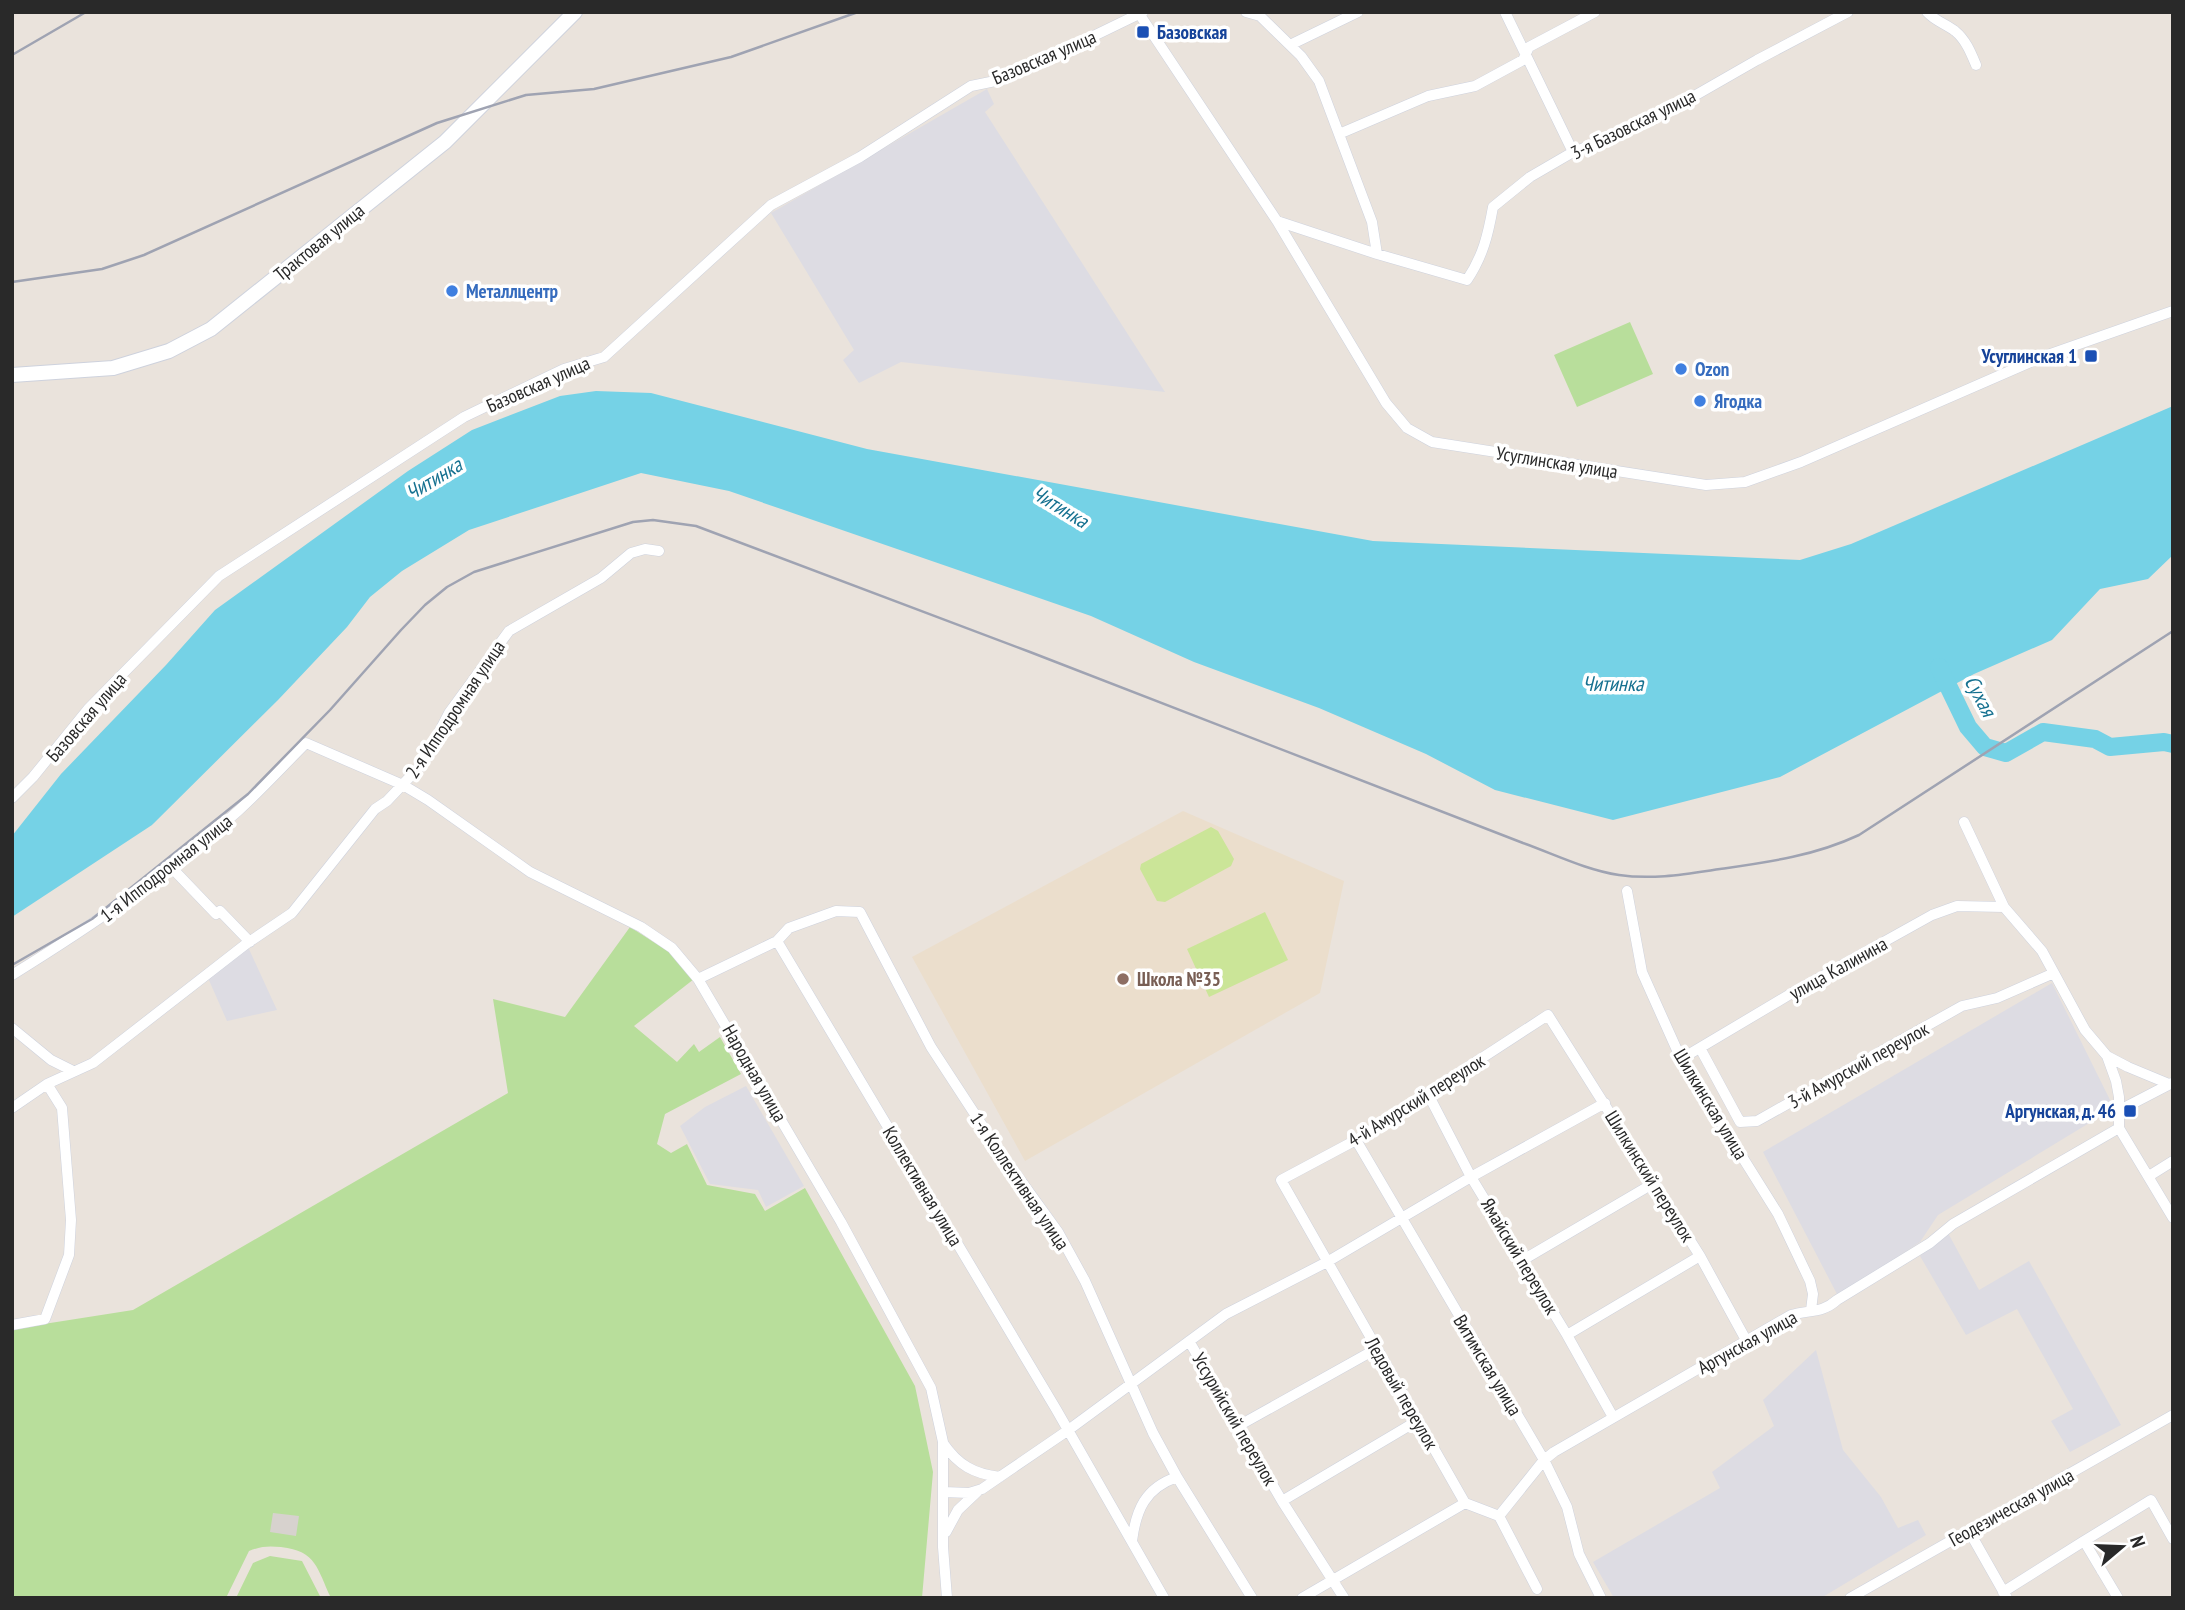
<svg xmlns="http://www.w3.org/2000/svg" width="2185" height="1610" viewBox="0 0 2185 1610" font-family="'PT Sans Narrow',sans-serif">
<style>
.industrial{fill:#dddce3}
.education{fill:#ebdecc}
.green{fill:#b8de9b}
.pitch{fill:#cbe598}
.plaza{fill:#d7d2ce}
.water{fill:#75d2e6}
.lines{fill:none;stroke-linecap:round;stroke-linejoin:round}
.river{stroke:#75d2e6;stroke-width:18}
.street-casing{stroke:#ced2dd;stroke-width:11}
.secondary-casing{stroke:#ced2dd;stroke-width:16}
.street{stroke:#fff;stroke-width:10}
.secondary{stroke:#fff;stroke-width:14}
.rail{stroke:#9fa3b2;stroke-width:2.5}
.transit-dot{fill:#1a4fb4;stroke:#fff;stroke-width:2.5}
.shop-dot{fill:#3f7fe0;stroke:#fff;stroke-width:2.5}
.education-dot{fill:#8d6e63;stroke:#fff;stroke-width:2.5}
.labels{text-anchor:middle;stroke-width:7;stroke-linejoin:round;paint-order:stroke}
.transit-label{font-size:19px;font-weight:bold;fill:#164399;stroke:#fff;text-anchor:end}
.street-label{font-size:19px;fill:#292929;stroke:#fff}
.shop-label{font-size:19px;font-weight:bold;fill:#366cbe;stroke:#fff;text-anchor:start}
.education-label{font-size:19px;font-weight:bold;fill:#785e54;stroke:#fff;text-anchor:start}
.water-label{font-size:21px;font-style:italic;fill:#167190;stroke:#fff}
</style>
<rect width="100%" height="100%" fill="#eae3dc"/>
<!-- industrial -->
<path class="industrial" d="M987 89 994 104 985 112 1165 392 901 362 859 383 843 360 854 350 771 213Z
M248 947 277 1010 227 1021 208 978Z
M2052 983 2114 1108 1938 1215 1920 1242 1838 1296 1763 1152Z
M746 1086 804 1186 766 1207 758 1190 710 1184 680 1126 705 1107Z
M1948 1233 1979 1290 2029 1261 2121 1425 2070 1452 2051 1421 2073 1409 2017 1309 1966 1335 1920 1256Z
M1816 1350 1843 1450 1881 1497 1898 1528 1918 1520 1926 1535 1821 1598H1614L1593 1562 1720 1488 1712 1472 1774 1426 1763 1400Z"/>
<!-- education -->
<path class="education" d="M1183 811 1344 881 1320 993 1025 1161 912 957Z"/>
<!-- green -->
<path class="green" d="M1630 322 1653 374 1577 407 1554 355Z
M630 927 671 953 694 979 634 1026 677 1062 694 1044 699 1052 720 1037 741 1074 665 1114 657 1144 671 1153 687 1144 707 1185 755 1194 765 1211 805 1188 915 1386 933 1472 922 1598H331C317 1569 317 1551 281 1547 269 1546 261 1546 249 1551L226 1598H12V1329L133 1310 508 1093 493 999 565 1017Z
M270 1556 302 1561 321 1598H236L253 1563Z"/>
<!-- pitch -->
<path class="pitch" d="M1211 827 1218 831 1234 859 1231 866 1165 902 1157 901 1140 869 1141 864Z
M1265 912 1288 960 1209 997 1187 949Z"/>
<!-- plaza -->
<path class="plaza" d="M273 1513 299 1516 296 1536 270 1532Z"/>
<!-- water -->
<path class="water" d="M596 391 651 393 867 449 1373 541 1800 560 1851 544 2173 406V555L2148 579 2100 589 2052 640 1974 674 1780 777 1613 820 1495 790 1426 754 1319 708 1194 662 1091 616 729 491 641 473 469 530 402 571 370 597 347 627 278 700 152 825 12 917V836L61 774 166 665 215 610 408 471 472 430 560 396Z"/>
<g class="lines">
<!-- river -->
<path class="river" d="M1939 667 1968 727 1985 747 2006 753 2043 732 2095 739 2110 747 2164 742 2173 744"/>
<!-- street casing -->
<g class="street-casing">
<path id="street" d="M1138 12 1277 221 1386 403 1407 428 1432 442 1706 485 1745 482 1801 462 2042 357 2173 311
M1246 12 1260 16 1301 56 1319 81 1372 222 1377 254
M1505 12 1573 152
M1927 12C1935 21 1946 24 1955 31 1966 40 1971 53 1976 65
M1290 45 1358 12
M1339 134 1428 96 1475 86 1523 60 1529 47 1595 12
M1277 221 1377 254 1467 280C1483 256 1488 235 1493 207L1530 177 1573 152 1614 137 1682 103 1757 60 1848 12
M12 798 33 777 89 708 219 576 464 417 564 369 604 357 771 205 860 157 971 86 1005 79 1143 12
M1964 822 2004 907 2042 951 2085 1030 2107 1056 2116 1081 2119 1097V1128L2173 1218
M170 866 216 914 220 911 250 942
M1627 891 1642 972 1681 1059 1778 1214 1810 1281 1813 1294 1811 1310
M777 941 1056 1409 1164 1598
M12 975C91 926 168 874 238 811 261 790 283 766 306 743L403 785 428 800 530 872 641 927 672 948 698 979 841 1222 931 1388 943 1442V1547L947 1598
M698 979 777 941 789 928 836 911 860 912 931 1047 995 1145 1058 1232 1085 1281 1153 1433 1177 1477 1252 1598
M12 1028 51 1060 73 1071
M1700 1048 1740 1122 1757 1121 1962 1006 1997 998 2054 973
M2107 1056 2128 1067 2169 1084
M1681 1059 1792 993 1932 915 1957 906 2004 907
M1428 1094 1471 1177 1567 1335 1613 1417
M12 1108 47 1084 93 1063 246 944 292 913 375 809 387 801 423 763 449 713 509 631 601 578 631 553 645 549 659 551
M2120 1110 2172 1083
M1356 1140 1544 1460 1567 1507 1579 1554 1601 1598
M2149 1176 2173 1161
M1523 1260 1654 1183
M12 1325 45 1319 69 1255 71 1220 62 1108 47 1084
M1567 1335 1700 1256
M1189 1341 1282 1501 1344 1598
M1240 1425 1376 1349
M943 1443C958 1465 974 1474 1000 1477
M944 1492 969 1493 982 1489 1067 1431 1226 1314 1327 1262 1471 1177 1605 1103
M1282 1501 1417 1421
M1499 1516 1544 1460 1554 1452 1791 1315C1809 1310 1823 1313 1837 1300L1930 1243 1953 1224 2119 1128
M1969 1531 2007 1598
M946 1532 958 1510 977 1492
M1132 1541C1136 1510 1145 1488 1177 1477
M2084 1541 2151 1500 2173 1539
M1537 1589 1499 1516 1465 1503 1281 1180 1356 1140 1548 1015 1700 1256 1746 1340
M2003 1592 2084 1541 2118 1598
M1302 1598 1465 1503
M1850 1598 2173 1415"/>
</g>
<!-- secondary casing -->
<g class="secondary-casing">
<path id="secondary" d="M12 375 113 368 169 351 211 329 445 142 575 12"/>
</g>
<!-- street -->
<use href="#street" class="street"/>
<!-- secondary -->
<use href="#secondary" class="secondary"/>
<!-- rail -->
<path class="rail" d="M12 55 86 12
M12 282 102 269 144 255 437 123 526 95 594 89 731 57 858 12
M12 965 92 919 248 794 330 710 401 630 425 605 447 587 474 572 633 522 653 520 696 526 1030 652 1523 843C1554 854 1586 870 1619 875 1653 880 1686 874 1720 869 1769 862 1814 856 1859 835L2173 631"/>
</g>
<!-- markers -->
<g class="transit-dot">
<rect x="1136" y="25" width="14" height="14" rx="3.5"/>
<rect x="2084" y="349" width="14" height="14" rx="3.5"/>
<rect x="2123" y="1104" width="14" height="14" rx="3.5"/>
</g>
<g class="shop-dot">
<circle cx="452" cy="291" r="7"/>
<circle cx="1681" cy="369" r="7"/>
<circle cx="1700" cy="401" r="7"/>
</g>
<circle class="education-dot" cx="1123" cy="979" r="7"/>
<g class="labels">
<!-- transit labels -->
<g class="transit-label">
<text x="1157" y="39" text-anchor="start">Базовская</text>
<text x="2077" y="363">Усуглинская 1</text>
<text x="2116" y="1118">Аргунская, д. 46</text>
</g>
<!-- street labels -->
<g class="street-label">
<text transform="translate(1044 57) rotate(-23)" y="7">Базовская улица</text>
<text transform="translate(1633 124) rotate(-26)" y="7">3-я Базовская улица</text>
<text transform="translate(319 242) rotate(-39)" y="7">Трактовая улица</text>
<text transform="translate(538 384) rotate(-24)" y="7">Базовская улица</text>
<text transform="translate(1557 462) rotate(9)" y="7">Усуглинская улица</text>
<text transform="translate(455 709) rotate(-56)" y="7">2-я Ипподромная улица</text>
<text transform="translate(86 717) rotate(-49)" y="7">Базовская улица</text>
<text transform="translate(166 868) rotate(-38)" y="7">1-я Ипподромная улица</text>
<text transform="translate(1838 968) rotate(-29)" y="7">улица Калинина</text>
<text transform="translate(1858 1065) rotate(-29)" y="7">3-й Амурский переулок</text>
<text transform="translate(755 1073) rotate(60)" y="7">Народная улица</text>
<text transform="translate(1416 1100) rotate(-32)" y="7">4-й Амурский переулок</text>
<text transform="translate(1711 1104) rotate(59)" y="7">Шилкинская улица</text>
<text transform="translate(1650 1176) rotate(58)" y="7">Шилкинский переулок</text>
<text transform="translate(1020 1181) rotate(56)" y="7">1-я Коллективная улица</text>
<text transform="translate(923 1186) rotate(59)" y="7">Коллективная улица</text>
<text transform="translate(1520 1256) rotate(59)" y="7">Ямайский переулок</text>
<text transform="translate(1747 1342) rotate(-29)" y="7">Аргунская улица</text>
<text transform="translate(1488 1365) rotate(59)" y="7">Витимская улица</text>
<text transform="translate(1402 1393) rotate(60)" y="7">Ледовый переулок</text>
<text transform="translate(1235 1419) rotate(60)" y="7">Уссурийский переулок</text>
<text transform="translate(2011 1507) rotate(-29)" y="7">Геодезическая улица</text>
</g>
<!-- shop labels -->
<g class="shop-label">
<text x="466" y="298">Металлцентр</text>
<text x="1695" y="376">Ozon</text>
<text x="1714" y="408">Ягодка</text>
</g>
<!-- education labels -->
<g class="education-label">
<text x="1137" y="986">Школа №35</text>
</g>
<!-- water labels -->
<g class="water-label">
<text transform="translate(434 479) rotate(-31)" y="7">Читинка</text>
<text transform="translate(1060 507) rotate(31)" y="7">Читинка</text>
<text x="1613" y="691">Читинка</text>
<text transform="translate(1980 696) rotate(62)" y="7">Сухая</text>
</g>
</g>
<!-- border -->
<rect width="2185" height="1610" fill="none" stroke="#292929" stroke-width="28"/>
<!-- north arrow -->
<g transform="translate(2122 1547) rotate(71)" stroke="#ffffff" stroke-width="5" paint-order="stroke">
<path d="M0-5L12 26L0 18L-12 26Z" fill="#292929"/>
<text y="-10" font-size="19" font-weight="bold" text-anchor="middle" fill="#292929">N</text>
</g>
</svg>
